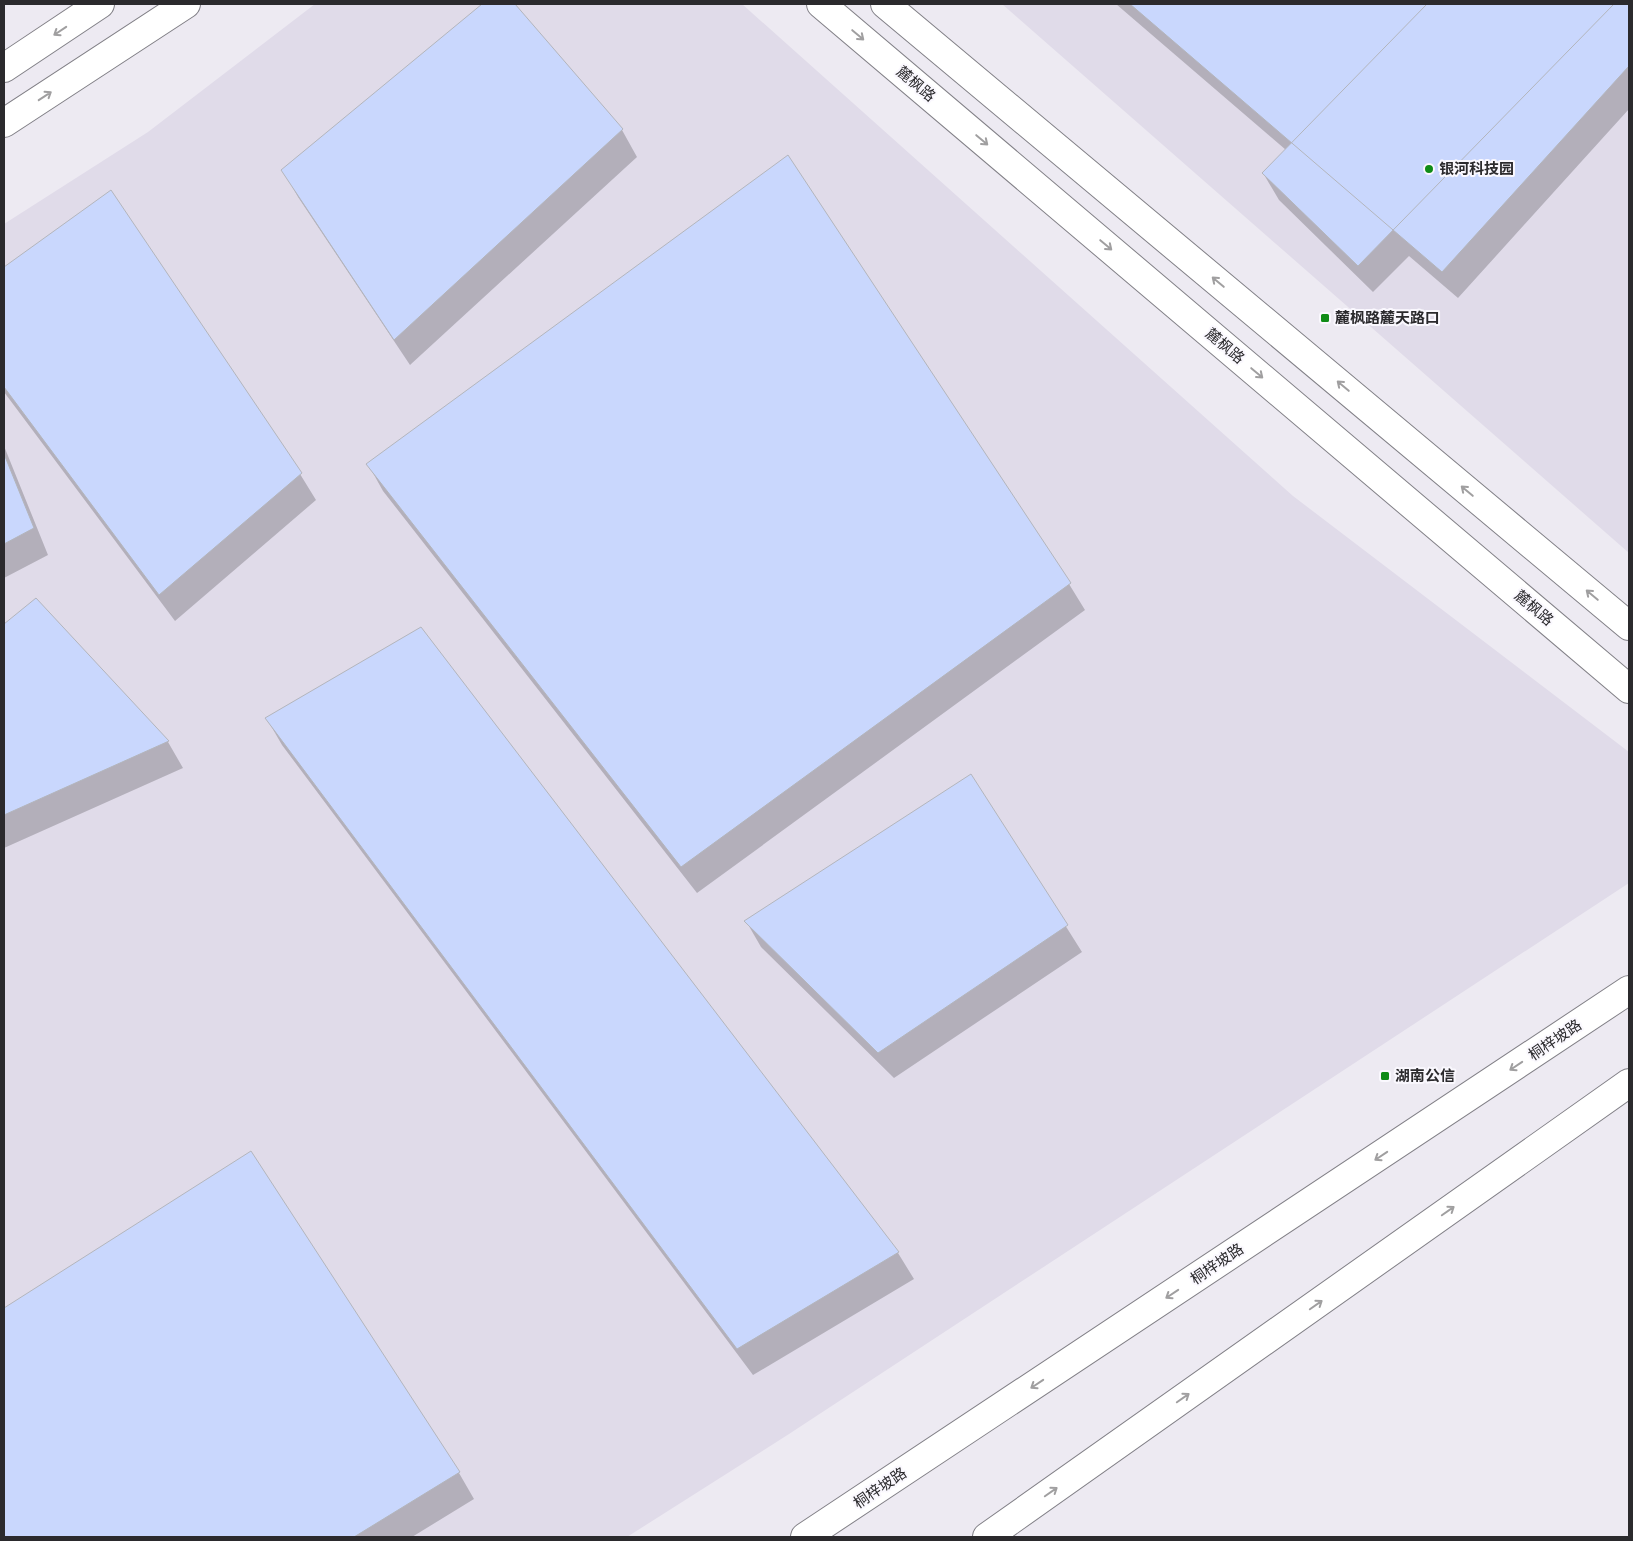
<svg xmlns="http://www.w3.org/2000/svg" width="1633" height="1541" viewBox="0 0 1633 1541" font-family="Barlow,'Noto Sans SC',sans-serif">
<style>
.built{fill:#e0dbe9}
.shadow{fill:#0003}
.building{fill:#c9d7fd;stroke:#b3b5bc}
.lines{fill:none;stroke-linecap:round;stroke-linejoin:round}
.minor-casing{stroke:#828087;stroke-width:30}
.major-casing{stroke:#828087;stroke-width:30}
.minor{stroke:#fff;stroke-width:28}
.major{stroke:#fff;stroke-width:28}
.oneway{stroke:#a09fa0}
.poi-dot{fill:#108c17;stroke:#faf8fe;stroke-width:2}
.labels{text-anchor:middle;stroke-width:4;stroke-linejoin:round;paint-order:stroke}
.street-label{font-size:15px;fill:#2b2a2d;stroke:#faf8fe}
.poi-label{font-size:15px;font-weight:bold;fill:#2b2a2d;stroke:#faf8fe;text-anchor:start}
</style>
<rect width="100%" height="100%" fill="#edeaf2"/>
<!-- built -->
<path class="built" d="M315 4H742L1293 496 1629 752V883L789 1434 627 1537H4V224L148 132Z
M1002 4H1629V553Z"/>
<!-- shadow -->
<path class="shadow" d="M484 4H514L622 130 637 157 410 365 298 197 283 170Z
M1116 4H1629V109L1458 298 1409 256 1373 292 1279 200 1263 173 1286 150Z
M110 192 300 474 316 500 175 621 4 392V268Z
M4 446 48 555 4 578Z
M368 464 1069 584 1085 610 697 893 383 491Z
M36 600 168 742 183 768 4 848V626Z
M421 628 898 1253 914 1279 753 1375 282 745 267 719Z
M971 776 1082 952 894 1078 761 947 746 921Z
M251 1153 459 1473 474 1499 412 1537H4V1310Z"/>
<!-- building -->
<path class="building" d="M482 4H515L623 129 394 340 281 170Z
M1130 4H1629V66L1442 272Z
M1427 4H1614L1358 266 1262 173Z
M788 155 1071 583 681 867 366 464Z
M111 190 302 473 159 595 4 387V267Z
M4 454 34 528 4 544Z
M36 598 169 741 4 815V624Z
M421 627 899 1252 737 1349 265 718Z
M971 774 1068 925 878 1053 744 921Z
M251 1151 460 1472 354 1537H4V1308Z"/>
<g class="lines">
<!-- minor casing -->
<g class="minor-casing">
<path id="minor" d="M4 68 100 4
M4 123 186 4"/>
</g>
<!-- major casing -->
<g class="major-casing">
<path id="major" d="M821 4 1629 689
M885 4 1629 626
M805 1537 1629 990
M987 1537 1629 1083"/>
</g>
<!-- minor -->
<use href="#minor" class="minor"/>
<!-- major -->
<use href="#major" class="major"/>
</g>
<!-- one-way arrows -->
<defs><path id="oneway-shaft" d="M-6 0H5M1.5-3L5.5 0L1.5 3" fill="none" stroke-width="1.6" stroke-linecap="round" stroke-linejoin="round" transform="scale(1.25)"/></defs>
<g class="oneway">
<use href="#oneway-shaft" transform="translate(60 31) rotate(146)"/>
<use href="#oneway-shaft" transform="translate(858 35) rotate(40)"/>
<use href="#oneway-shaft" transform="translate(45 96) rotate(-33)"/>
<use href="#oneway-shaft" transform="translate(982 140) rotate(40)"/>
<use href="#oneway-shaft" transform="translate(1106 245) rotate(40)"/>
<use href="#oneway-shaft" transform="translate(1218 282) rotate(-140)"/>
<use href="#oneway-shaft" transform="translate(1257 373) rotate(40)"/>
<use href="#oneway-shaft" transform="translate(1343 386) rotate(-140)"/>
<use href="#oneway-shaft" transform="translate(1467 491) rotate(-140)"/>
<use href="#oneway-shaft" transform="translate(1592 595) rotate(-140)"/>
<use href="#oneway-shaft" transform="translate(1516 1066) rotate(146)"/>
<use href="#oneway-shaft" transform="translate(1381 1156) rotate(146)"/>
<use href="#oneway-shaft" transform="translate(1448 1211) rotate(-35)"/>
<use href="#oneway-shaft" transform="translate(1172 1294) rotate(146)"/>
<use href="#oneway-shaft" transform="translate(1316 1305) rotate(-35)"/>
<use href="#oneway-shaft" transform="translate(1037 1384) rotate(146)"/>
<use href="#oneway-shaft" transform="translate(1183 1398) rotate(-35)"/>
<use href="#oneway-shaft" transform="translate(1051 1492) rotate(-35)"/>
</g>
<!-- markers -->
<g class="poi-dot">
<circle cx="1429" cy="169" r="5"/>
<rect x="1320" y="313" width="10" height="10" rx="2.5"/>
<rect x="1380" y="1071" width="10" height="10" rx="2.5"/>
</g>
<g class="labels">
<!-- street labels -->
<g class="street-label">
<text transform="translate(916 84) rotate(40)" y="5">麓枫路</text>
<text transform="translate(1225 346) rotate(40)" y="5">麓枫路</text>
<text transform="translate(1534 608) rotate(40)" y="5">麓枫路</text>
<text transform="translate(1555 1040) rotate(-34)" y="5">桐梓坡路</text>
<text transform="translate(1217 1264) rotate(-34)" y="5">桐梓坡路</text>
<text transform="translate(880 1488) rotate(-34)" y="5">桐梓坡路</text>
</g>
<!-- poi labels -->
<g class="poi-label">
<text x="1439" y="174">银河科技园</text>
<text x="1335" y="323">麓枫路麓天路口</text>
<text x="1395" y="1081">湖南公信</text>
</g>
</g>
<!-- border -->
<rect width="1633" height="1541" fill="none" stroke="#2b2a2d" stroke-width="10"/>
</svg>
